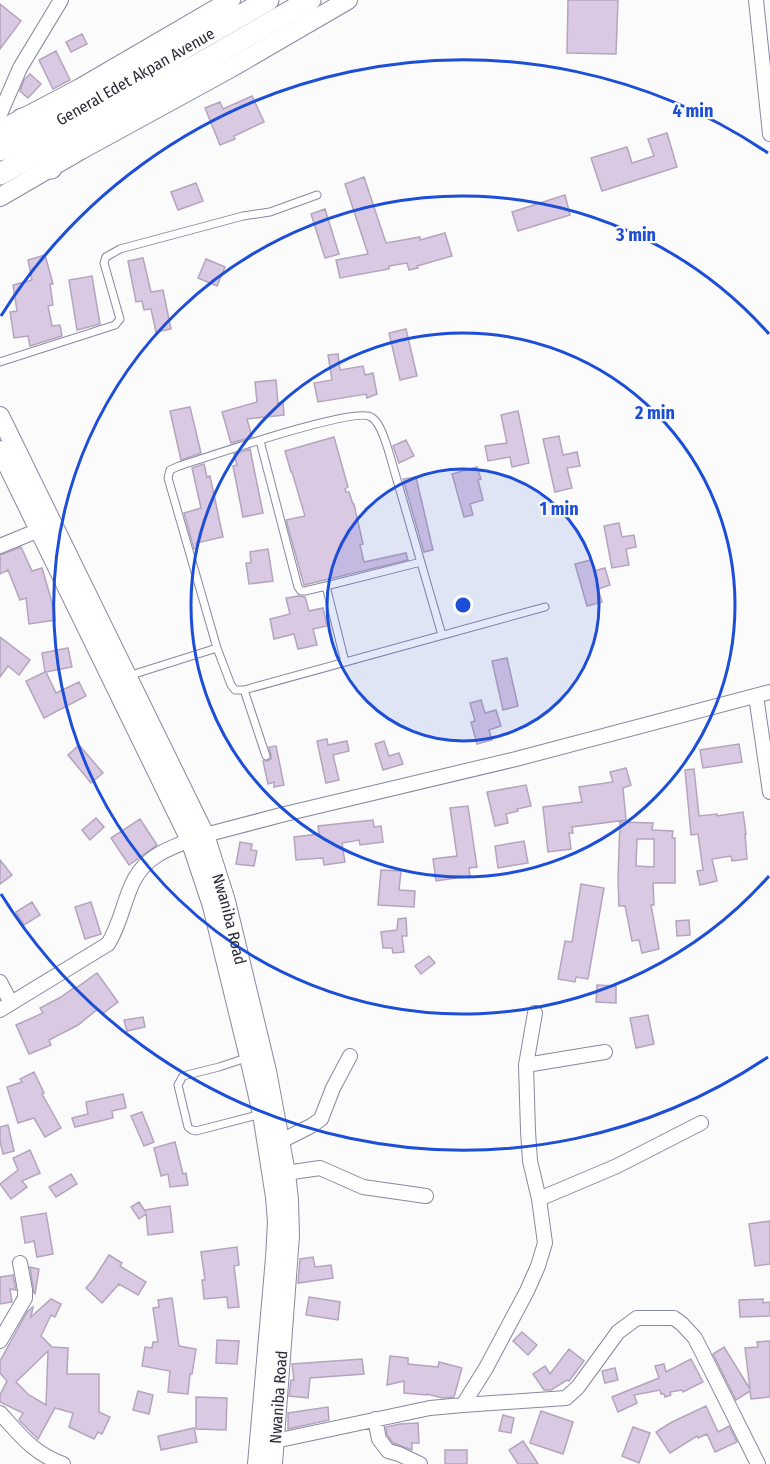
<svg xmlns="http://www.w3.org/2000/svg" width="770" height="1464" viewBox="0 0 770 1464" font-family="'Fira Sans Condensed',sans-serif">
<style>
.building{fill:#dac9e3;stroke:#b4a4bd;stroke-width:1.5;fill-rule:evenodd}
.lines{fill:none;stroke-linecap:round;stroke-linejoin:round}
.lane-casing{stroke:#8788a2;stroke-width:9}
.street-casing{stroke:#8788a2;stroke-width:16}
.secondary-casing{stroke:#8788a2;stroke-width:20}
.primary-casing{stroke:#8788a2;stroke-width:23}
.lane{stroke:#fff;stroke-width:7}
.street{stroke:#fff;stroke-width:14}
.secondary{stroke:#fff;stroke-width:18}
.primary{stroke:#fff;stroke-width:21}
.ring{fill:none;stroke:#1d4ed8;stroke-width:3}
.labels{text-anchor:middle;stroke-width:4.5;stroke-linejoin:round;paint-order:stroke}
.street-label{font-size:16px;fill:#2b2c37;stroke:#fbfbfb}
.centre{fill:#1d4ed8;stroke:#fbfbfb;stroke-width:3}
.ring-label{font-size:18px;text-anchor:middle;font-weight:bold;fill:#1d4ed8;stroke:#fbfbfb;stroke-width:4.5;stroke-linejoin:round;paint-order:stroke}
</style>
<rect width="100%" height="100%" fill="#fbfbfb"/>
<!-- building -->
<path class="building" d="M568 0H618L616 54 567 53Z
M0 4 21 21 0 49Z
M82 34 87 44 71 52 66 42Z
M56 51 70 80 53 89 39 60Z
M30 74 41 84 28 98 20 91 24 80Z
M252 96 264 122 234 136 235 139 220 145 205 108 220 102 223 109Z
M667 133 677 167 602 191 591 158 627 147 632 163 654 156 648 139Z
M364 177 386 243 420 237V240L445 233 452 256 417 266 418 268 409 270 407 263 389 266V269L340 278 336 260 368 254 345 184Z
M196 183 203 201 178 210 171 192Z
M565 195 570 215 518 231 512 212Z
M325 209 339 254 325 258 311 214Z
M45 255 53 284H50L53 305 48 306 52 326 60 325 62 336 30 346 28 336 14 338 10 312 17 311 13 285 32 280 28 260Z
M143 258 151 292 163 290 171 329 156 332 151 309 144 310 142 301 136 302 128 261Z
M206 259 225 267 217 286 198 278Z
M92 276 100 324 77 330 69 280Z
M406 329 417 376 400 380 389 333Z
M338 354 340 370 363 366 365 375 373 373 377 394 367 398 366 394 318 402 314 383 332 380 328 355Z
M276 380 278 403 283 402 284 415 247 419 252 437 231 443 222 412 257 402 255 382Z
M190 407 201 453 181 460 170 411Z
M518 411 529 463 512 467 510 457 488 461 485 446 507 443 501 415Z
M559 436 563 455 577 452 580 466 567 468 572 488 555 492 543 439Z
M334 437 348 487 345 489 346 492H349L353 504H354L363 544 360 545 364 562 406 553 408 560 304 585 286 520 305 516 292 472H291L285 451Z
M406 440 414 456 399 463 393 446Z
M250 449 263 513 243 517 233 466 237 465 234 454Z
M204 464 207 477 210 476 223 537 196 543 197 549H194L184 513 201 508 192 468Z
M477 467 481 479 478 480 483 500 470 504 473 515 464 517 452 474Z
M416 477 433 550 424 552 403 479Z
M619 523 622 537 634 535 636 547 626 549 629 565 612 568 604 526Z
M21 547 32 571 42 568 53 606 55 620 29 624 26 598 20 600 8 570 0 574V555Z
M268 549 273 581 249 584 246 563H251L250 552Z
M591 560 594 571 605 568 610 585 598 589 602 602 587 606 575 564Z
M298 596 305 597 309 611 323 608 327 626 313 629 317 645 298 649 294 634 274 639 270 619 290 614 286 598Z
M0 637 30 660 19 675 8 666 0 677Z
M68 648 72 667 46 672 56 693 79 682 86 696 44 718 26 681 45 672 42 653Z
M507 658 518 706 503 710 492 661Z
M481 700 485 713 496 710 501 726 489 730 492 740 477 744 471 722 475 721 470 703Z
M327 739 328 745 347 741 349 751 333 755 339 780 326 783 317 741Z
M384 741 389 756 399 753 403 764 383 770 375 744Z
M739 744 742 762 703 768 700 750Z
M79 745 103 773 91 783 68 755Z
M276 746 284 785 274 787V782L268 784 263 761H267L271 759V755L269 747Z
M626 768 631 785 623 788 626 820 572 827 573 833H569L571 849 548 852 543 807 582 802 579 787 613 782 610 772Z
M694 769 699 816 717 814V816L743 812 746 834H745L747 859 732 861 731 856 712 859 717 881 700 885 697 871 703 870 698 834 691 835 685 770Z
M526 785 531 806 517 809 518 811 506 814 508 823 495 826 487 792Z
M468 806 477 867 469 868 470 876 436 881 433 859 457 856 450 808Z
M96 818 104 827 90 840 82 830Z
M140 819 157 845 129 865 111 838Z
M373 820 374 827 381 826 383 842 360 845 359 840 342 843 345 862 324 865 323 858 296 860 294 837 319 834 318 826Z
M620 822 653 823 652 830 673 831 672 838H675V883H653L654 905H651L659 949 642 953 639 940 632 941 625 906H619L618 878ZM637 839H654V867L636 866Z
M524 841 528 863 498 868 495 846Z
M240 842 252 844 251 850 257 851 254 866 236 864Z
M0 860 12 875 0 884Z
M381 870 401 871 399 890 415 891 414 907 378 905Z
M581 884 604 888 588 979 576 977 575 982 558 979 565 941 572 942Z
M32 902 40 915 24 925 16 912Z
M91 902 101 934 85 939 75 907Z
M406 918 407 936H402L404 952 393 953 392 948H383L381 932 397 930 398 919Z
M689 920 690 935 677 936 676 921Z
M429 956 435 963 421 974 415 966Z
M97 973 118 1002 102 1014 98 1009 78 1025 49 1040 51 1045 29 1054 16 1025 43 1013 40 1008 61 997 75 987 76 988Z
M597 985 616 986V1003L596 1002Z
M648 1015 654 1044 636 1048 630 1018Z
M143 1017 145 1027 127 1031 124 1020Z
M34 1072 44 1093 42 1094 61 1128 45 1137 34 1118 18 1123 7 1087 22 1082 20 1079Z
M123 1094 126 1108 112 1111 113 1118 75 1127 72 1118 88 1114 86 1102Z
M142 1112 154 1142 144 1146 131 1116Z
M8 1125 14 1151 3 1154 0 1141V1127Z
M175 1142 183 1174 186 1173 188 1185 170 1187 168 1174 161 1176 154 1148Z
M30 1150 40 1173 22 1181 27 1187 11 1199 0 1184 18 1170 13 1158Z
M71 1174 77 1184 56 1197 49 1187Z
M139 1202 145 1211V1210L170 1206 173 1232 148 1235 146 1214 139 1219 131 1207Z
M46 1213 53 1254 37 1257 34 1241 25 1243 21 1217Z
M770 1221V1264L755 1266 749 1224Z
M237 1247 239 1265 234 1266 239 1307 228 1308 227 1297 204 1299 202 1280H205L201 1252Z
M109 1255 122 1263 120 1266 146 1282 138 1295 119 1284 102 1303 86 1288 93 1280Z
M313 1257 315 1267 331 1265 333 1278 298 1283 300 1259Z
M30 1267 39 1269 35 1294 34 1293Z
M13 1275 16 1290 10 1289 12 1302 0 1304V1277Z
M309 1297 340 1302 338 1320 306 1315Z
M172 1298 179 1346 196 1349 192 1374H190L188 1394 168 1392 170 1371 142 1366 145 1347 152 1348 153 1342H158L153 1308 159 1307 158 1300Z
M51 1299 61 1304 55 1317 51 1315 41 1336 52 1347 68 1348 67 1374H99V1412L110 1417 102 1434 98 1432 94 1439 69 1427 73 1413 55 1408 38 1439 19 1420 23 1413 0 1402V1395L7 1381 0 1373V1361L27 1312 33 1307 31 1317ZM48 1351 46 1405 29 1395 16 1382Z
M763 1299V1303L770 1302V1316L740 1317 739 1300Z
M522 1332 537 1345 528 1355 513 1341Z
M217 1340 239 1341 237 1364 216 1363Z
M770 1341V1397L751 1399 750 1391 736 1400 713 1354 724 1347 750 1389 745 1348 758 1347 757 1342Z
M569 1349 584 1361 569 1381 567 1380 551 1390H544L533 1374 545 1366 550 1374Z
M390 1356 408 1358V1364L438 1367 439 1362 462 1368 454 1397 443 1398 427 1394V1395L404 1393V1381L387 1385Z
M362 1359 364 1374 310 1378 308 1398 289 1396 291 1380H294L292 1364Z
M691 1359 703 1382 683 1392 682 1390 670 1392 671 1395 665 1397 664 1394H661L660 1390 634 1395 637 1403 618 1412 612 1397 659 1378 655 1366 664 1364 666 1372Z
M615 1368 618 1380 605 1383 602 1371Z
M138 1391 153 1395 149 1414 133 1410Z
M196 1397 227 1398 226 1430 196 1429Z
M706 1406 718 1432 729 1426 737 1442 715 1452 707 1434 698 1438 697 1436 670 1453 656 1432 672 1422Z
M328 1407 329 1420 288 1429V1413Z
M541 1411 573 1422 563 1454 530 1443Z
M503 1415 514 1418 511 1433 499 1431Z
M418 1423 419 1443H412V1450L393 1443 387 1435 386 1427 400 1424Z
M633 1427 650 1433 639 1463 622 1456Z
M194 1428 197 1442 161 1450 158 1436Z
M523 1441 533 1456 538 1464H518L509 1450Z
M445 1450H467V1464H445Z"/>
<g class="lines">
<!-- lane casing -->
<g class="lane-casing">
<path id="lane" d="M0 362 115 325 120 319 104 263 106 257 120 249 243 216 270 212 317 195
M260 441 298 587 301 591H305L326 586 421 562
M326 586 345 662
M128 676 217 648
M244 690H235L231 685 217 648 168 478 170 470 179 466C205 458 355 406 371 417 380 422 385 440 388 449L442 635
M266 756 244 690 545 607
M249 1057 219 1067 183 1076 178 1085 188 1127 192 1130 196 1131 261 1114"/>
</g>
<!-- street casing -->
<g class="street-casing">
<path id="street" d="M756 0 770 134
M0 114 20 68 61 0
M0 546 39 530
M756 696 770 792
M205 835 285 814 516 759 770 692
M0 982 11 1003
M0 1010 108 944C127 914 124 876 156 856 166 849 179 845 190 840
M526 1065 605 1052
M281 1141 311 1126 321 1119 333 1088 350 1056
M286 1173 320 1168 363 1187 426 1196
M539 1199 617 1166 701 1123
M0 1341 25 1298V1290L20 1263
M463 1405 566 1398 578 1387 618 1332 637 1318H674L682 1324 695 1338 758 1464
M0 1413C21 1436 33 1453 63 1464
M375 1419 379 1439 388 1451 399 1454 420 1464
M275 1441 430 1408 463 1405 486 1368 527 1291 538 1266 545 1243 539 1199 530 1161 528 1131 526 1065 535 1013"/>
</g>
<!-- secondary casing -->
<g class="secondary-casing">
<g id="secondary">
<path d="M0 130 80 88 231 0"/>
<path d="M0 197 81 150 231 68 348 0"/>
<path id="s1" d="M0 416 205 835 226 901 267 1071 286 1173 289 1200 290 1236 273 1464"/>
<path d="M0 450 190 840 212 906 249 1057 262 1114 275 1197 277 1222 275 1258 257 1464"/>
</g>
</g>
<!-- primary casing -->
<g class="primary-casing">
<g id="primary">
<path d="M22 119 45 128"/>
<path id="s2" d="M0 150 45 128 268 0"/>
<path d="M42 150 51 168"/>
<path d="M0 174 208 59 310 0"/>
</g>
</g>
<!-- lane -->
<use href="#lane" class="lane"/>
<!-- street -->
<use href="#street" class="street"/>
<!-- secondary -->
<use href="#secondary" class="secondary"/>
<!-- primary -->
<use href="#primary" class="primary"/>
</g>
<!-- distance rings -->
<circle cx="463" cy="605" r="136" fill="#1d4ed8" fill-opacity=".12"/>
<g class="ring">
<circle cx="463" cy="605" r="136"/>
<circle cx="463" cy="605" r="272"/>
<path d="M769 876A409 409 0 1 1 769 334"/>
<path d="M768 1057A545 545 0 0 1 1 894M1 316A545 545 0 0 1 768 153"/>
</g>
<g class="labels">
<!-- street labels -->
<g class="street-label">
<text dy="6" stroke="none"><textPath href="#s2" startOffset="154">General Edet Akpan Avenue</textPath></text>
<text dy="6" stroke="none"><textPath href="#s1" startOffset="554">Nwaniba Road</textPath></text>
<text transform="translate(278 1397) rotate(-86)" y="6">Nwaniba Road</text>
</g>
</g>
<circle cx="463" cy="605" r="9" class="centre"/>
<g class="ring-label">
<text x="693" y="117">4 min</text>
<text x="636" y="241">3 min</text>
<text x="655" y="419">2 min</text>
<text x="559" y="515">1 min</text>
</g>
</svg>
